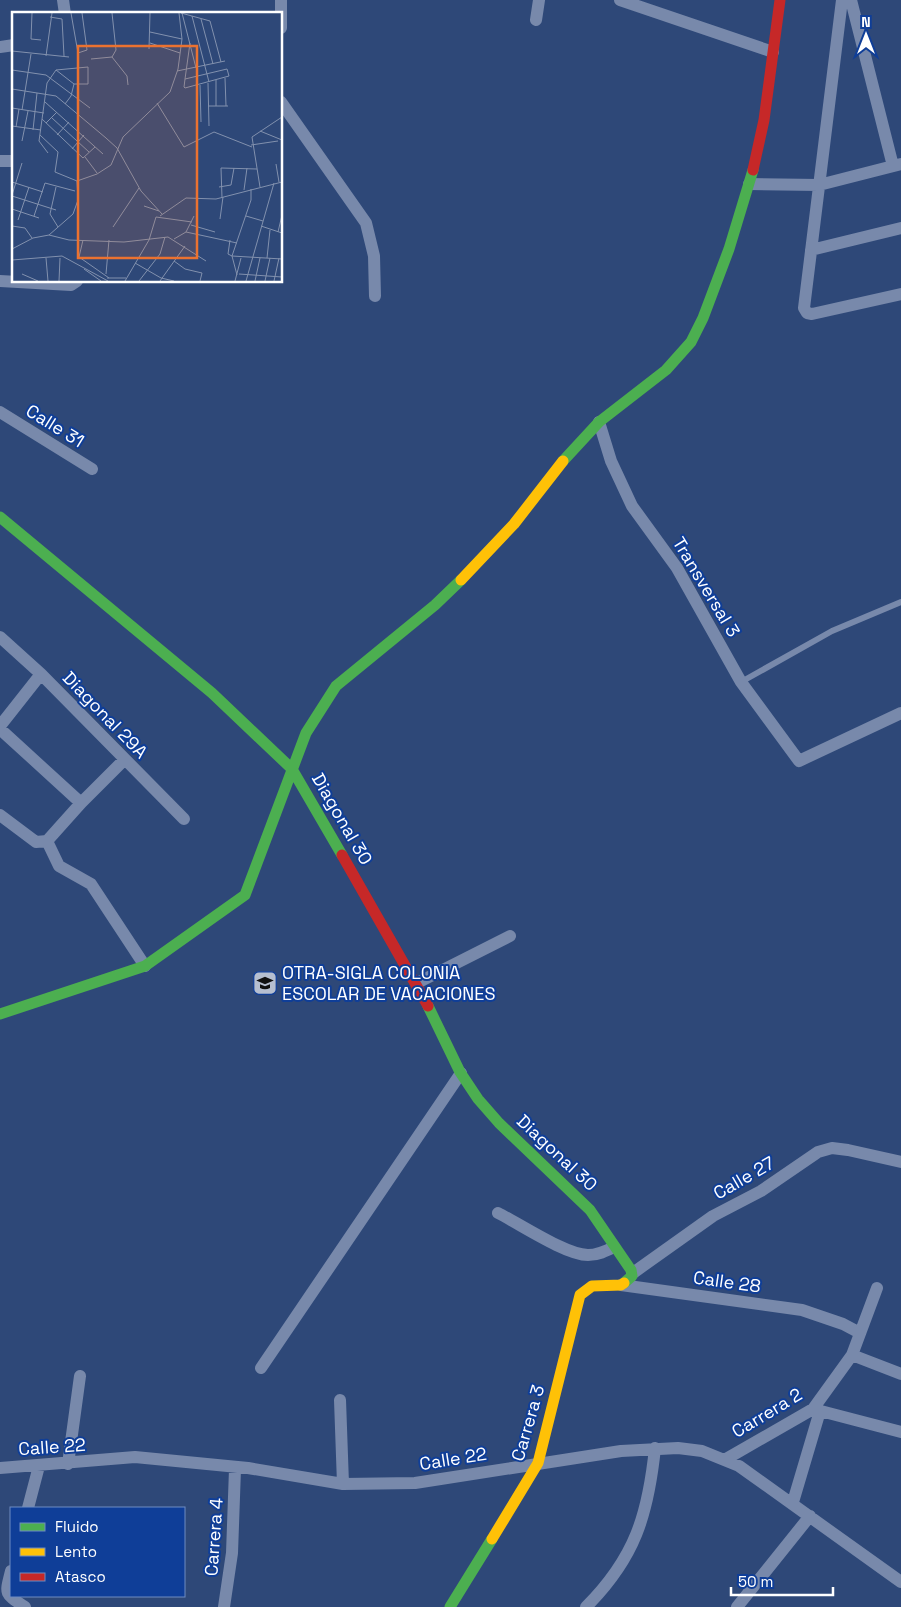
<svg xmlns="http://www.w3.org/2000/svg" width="901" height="1607" viewBox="0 0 901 1607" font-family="'Space Grotesk',sans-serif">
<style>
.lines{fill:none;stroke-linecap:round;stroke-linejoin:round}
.lane{stroke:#7889ab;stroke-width:6}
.street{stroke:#7889ab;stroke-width:12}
.fast{stroke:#4caf50;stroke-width:11}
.slow{stroke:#ffc107;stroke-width:11}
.jam{stroke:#c62828;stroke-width:11}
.labels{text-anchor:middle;stroke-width:4;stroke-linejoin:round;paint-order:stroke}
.street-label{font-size:18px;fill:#fff;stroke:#0f3e98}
.poi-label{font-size:18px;fill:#fff;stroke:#0f3e98;text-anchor:start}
.inset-road{fill:none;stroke:#8291ae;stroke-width:1}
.view{fill:#eb7230;fill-opacity:0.15;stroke:#eb7230;stroke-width:2.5}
.inset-edge{fill:none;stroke:#fff;stroke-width:2.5}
</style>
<rect width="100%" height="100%" fill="#2e4878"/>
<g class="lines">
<!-- lane -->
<path class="lane" d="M741 682 832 631 901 602"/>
<!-- street -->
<path class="street" d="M63 0 65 14
M281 0V28
M620 0 773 52
M842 0 804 308 807 313 812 314 901 294
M851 0 893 166
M536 20 539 0
M0 47 14 45
M281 102 366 223 374 256 375 296
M0 161H14
M749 184 819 185 901 164
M811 250 901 228
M0 281 71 285 77 281
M0 412 92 469
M599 422 611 461 632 506 677 568 741 682 799 761 901 713
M0 637 41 674 184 819
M0 726 41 674
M0 729 81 803
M0 815 36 842 47 841 81 803 124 760
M47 841 59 866 91 884 145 966
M417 983 510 936
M498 1213C520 1224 566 1255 588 1255 598 1255 606 1251 614 1247
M633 1273 713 1216 761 1191 818 1152 832 1148 848 1150 901 1162
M621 1285 802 1310 843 1324 860 1333
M852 1355 901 1374
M261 1368 461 1073
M340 1400 343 1484
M813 1409 901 1432
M726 1459 813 1409 852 1355 877 1288
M68 1464 80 1376
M0 1468 135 1457 248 1468 343 1484 415 1483 621 1451 678 1448 702 1451 739 1466 901 1582
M793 1502 820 1411
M28 1508 39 1466
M11 1571C5 1595 4 1593 25 1607
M224 1607 232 1553 235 1469
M586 1607C635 1558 648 1515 655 1448
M737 1607 810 1516"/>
<!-- fast -->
<path class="fast" d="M563 461 599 422 666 370 691 342 703 318 729 249 753 170
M0 517 212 693 292 769 342 855
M428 1006 460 1072 478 1099 499 1123 590 1210 631 1270 632 1276 624 1283
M0 1014 145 966 245 895 306 733 336 686 435 605 461 580
M450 1607 492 1539"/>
<!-- slow -->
<path class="slow" d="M461 580 514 524 563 461
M492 1539 538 1463 580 1295 592 1286 621 1285 624 1283"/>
<!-- jam -->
<path class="jam" d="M753 170 764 120 780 0
M342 855 428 1006"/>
</g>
<!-- icons -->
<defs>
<g id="school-square" transform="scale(1.25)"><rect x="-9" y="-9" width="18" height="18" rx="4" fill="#b6bfd0" stroke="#0f3e98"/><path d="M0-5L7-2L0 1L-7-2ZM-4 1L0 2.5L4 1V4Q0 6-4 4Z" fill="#111"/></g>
</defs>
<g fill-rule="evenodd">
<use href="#school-square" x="265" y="983"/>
</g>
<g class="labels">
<!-- street labels -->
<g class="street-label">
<text transform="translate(55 426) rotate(32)" y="6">Calle 31</text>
<text transform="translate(706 587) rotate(59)" y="6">Transversal 3</text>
<text transform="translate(105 715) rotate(46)" y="6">Diagonal 29A</text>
<text transform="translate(342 819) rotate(60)" y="6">Diagonal 30</text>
<text transform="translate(557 1153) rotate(43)" y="6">Diagonal 30</text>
<text transform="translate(744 1178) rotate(-30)" y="6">Calle 27</text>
<text transform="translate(727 1282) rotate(8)" y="6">Calle 28</text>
<text transform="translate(767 1413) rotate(-31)" y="6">Carrera 2</text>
<text transform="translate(528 1423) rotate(-74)" y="6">Carrera 3</text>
<text transform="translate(52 1447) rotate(-4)" y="6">Calle 22</text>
<text transform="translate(453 1459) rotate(-9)" y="6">Calle 22</text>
<text transform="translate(214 1537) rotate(-86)" y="6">Carrera 4</text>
</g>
<!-- poi labels -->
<g class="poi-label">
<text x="282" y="979">OTRA-SIGLA COLONIA<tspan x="282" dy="21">ESCOLAR DE VACACIONES</tspan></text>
</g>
</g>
<!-- overview -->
<g transform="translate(12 12)">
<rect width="270" height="270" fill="#2e4878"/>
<path class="inset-road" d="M20 1 19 27 29 28M59 1 66 41 75 38 70 1M100 1 104 38 100 45 115 64 116 73M169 1 198 9 209 50M170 1 184 56M180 4 197 70M38 5 50 7 52 44M189 7 201 52M138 20 170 27M138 31 168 41M137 37 138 1M0 39 57 45M34 44 40 1M79 47 100 45M76 55V72H62L44 58ZM0 58 34 63 78 96M165 59 213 49M213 66 214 94M173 67 215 57 217 64 173 76 172 75 173 67 178 31M204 68V94M196 71 197 114M188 73 189 110M0 77 44 84 94 126 105 136 129 179 150 202M33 90 91 142M145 91 172 135 202 120 240 135M53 92 59 84 62 72M196 94H216M0 96 32 101M10 98 19 42M40 106 77 140M30 107 71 146 83 135M34 111 45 100M0 114 29 118M4 115 7 97M21 118 25 81M248 119 270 128M28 123 46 140 43 160 65 169M45 123 57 110M10 129 16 99M239 133 266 129M60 137 72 123M36 141 27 129 35 71 44 58M73 145 85 161M264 152 267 170M0 170 31 180M44 175 38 202 46 215M207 175 219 173 222 156M248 175 240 125 270 105M232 178 235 156M0 183 10 151M0 184 44 198M210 186 209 156 245 157M132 194 147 199M0 197 27 206M22 204 33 171 63 179M148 204 174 186 204 187 270 170M234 204 251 209M208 207 211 185M6 208 17 175M179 213 203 220M0 214 13 216 20 226M249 214 270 221M101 215 127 176M174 220 225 231M266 220 270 203M37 223 61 202 66 188 65 169 85 162 99 153 111 125 158 80 166 57 170 27 167 1M162 227 174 220 182 204M71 228 67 245 97 266M218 228 216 242 220 244 225 263M0 237 21 226 37 223 57 228 112 230 156 225 194 249M220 244 239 188V177M220 244 270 247M34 246 36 269M255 246 258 218M0 248 50 244 96 269M162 249 173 257 190 261 188 269M123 251 149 266 162 269M72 257 89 269M10 262 26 269M94 262 97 228M227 262 270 265M95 266H114M47 269 48 246M113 269 137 228 144 205 180 210M127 269 148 242 153 225M148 269 173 234M223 269 229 246M234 269 262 171M243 269 248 246M253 269 258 246M262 269 267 246"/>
<path class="view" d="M66 34H185V246H66Z"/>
<rect width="270" height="270" class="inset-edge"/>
</g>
<!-- legend -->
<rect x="10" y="1507" width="175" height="90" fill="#0f3e98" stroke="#6f8bc1"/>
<rect x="20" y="1523" width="25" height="8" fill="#4caf50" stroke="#6f8bc1"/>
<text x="55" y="1532" font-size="15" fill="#ffffff">Fluido</text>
<rect x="20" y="1548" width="25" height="8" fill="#ffc107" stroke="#6f8bc1"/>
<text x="55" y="1557" font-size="15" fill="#ffffff">Lento</text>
<rect x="20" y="1573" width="25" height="8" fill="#c62828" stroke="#6f8bc1"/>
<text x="55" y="1582" font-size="15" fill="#ffffff">Atasco</text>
<!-- north arrow -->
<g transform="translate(866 35)" stroke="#0f3e98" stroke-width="4" paint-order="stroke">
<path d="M0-4L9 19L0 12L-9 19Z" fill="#ffffff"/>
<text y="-8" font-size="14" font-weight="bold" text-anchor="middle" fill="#ffffff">N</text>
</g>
<!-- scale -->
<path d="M731 1587v8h102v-8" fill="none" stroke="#ffffff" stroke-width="2.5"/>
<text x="738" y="1587" font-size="15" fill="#ffffff" stroke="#0f3e98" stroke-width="4" paint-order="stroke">50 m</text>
</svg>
